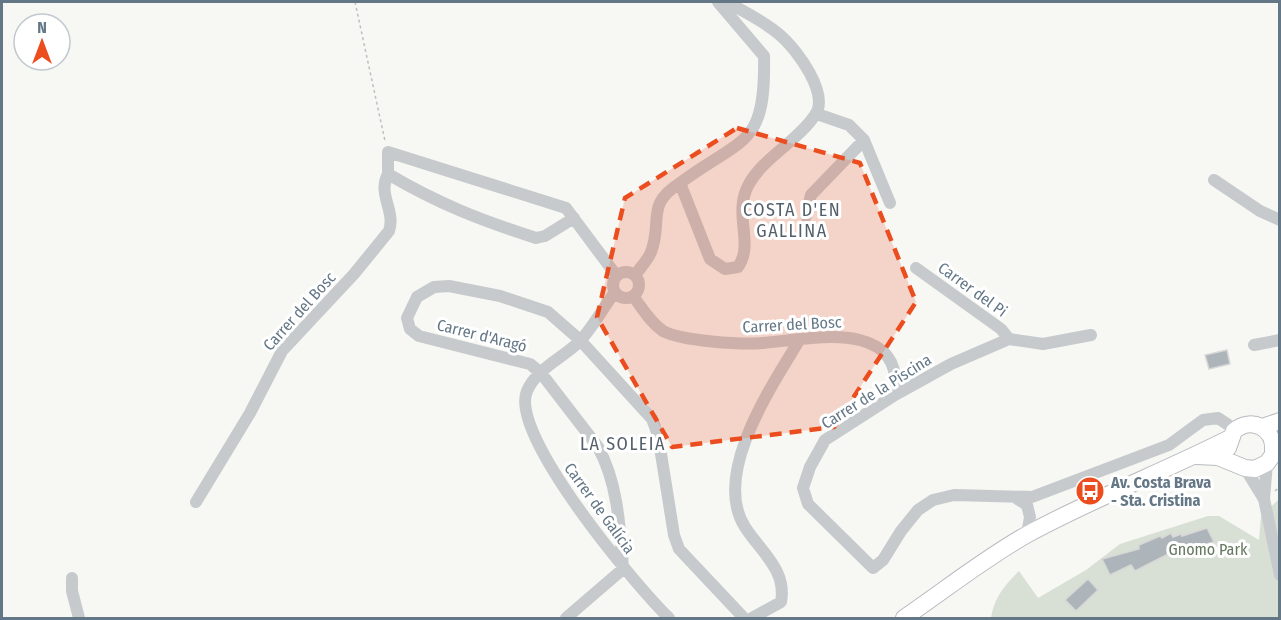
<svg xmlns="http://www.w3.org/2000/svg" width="1281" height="620" viewBox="0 0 1281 620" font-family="'Fira Sans Condensed',sans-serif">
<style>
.green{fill:#d8dfd4}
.building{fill:#adb5bb;stroke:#d8d8d6;stroke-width:1.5}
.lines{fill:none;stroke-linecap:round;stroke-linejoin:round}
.major-casing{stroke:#b7bbbf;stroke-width:18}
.path{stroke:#bdc0c2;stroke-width:1.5;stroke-dasharray:3 3;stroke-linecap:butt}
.minor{stroke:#c6cacd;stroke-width:12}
.major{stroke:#fff;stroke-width:16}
.marked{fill:#ec4d1e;fill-opacity:0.2;stroke:#ec4d1e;stroke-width:4.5;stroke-dasharray:12 8;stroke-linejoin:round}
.labels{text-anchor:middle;stroke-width:6;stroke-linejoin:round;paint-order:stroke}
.street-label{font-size:16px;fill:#647786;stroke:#fff}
.poi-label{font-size:16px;font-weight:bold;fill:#647786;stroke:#fff;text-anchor:start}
.park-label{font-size:16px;fill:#65785f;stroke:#fff}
.neighbourhood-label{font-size:18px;letter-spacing:1.5px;fill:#53606b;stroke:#fff}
</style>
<rect width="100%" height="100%" fill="#f7f7f3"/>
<!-- green -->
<path class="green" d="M1279 499V618H991C994 598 1004 586 1019 571L1038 598 1086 570 1120 544 1208 516H1219L1259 540 1261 516Z"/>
<!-- building -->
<path class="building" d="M1227 350 1230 364 1209 369 1205 355Z
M1207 528 1214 542 1180 551V548L1135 571 1131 565 1110 575 1102 559 1139 549V545L1160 536 1162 538 1171 533 1173 537 1181 534 1182 536Z
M1088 579 1098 590 1076 611 1065 600Z"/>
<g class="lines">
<!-- major casing -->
<g class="major-casing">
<path id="major" d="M1262 427 1280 421
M1228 448 1234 431C1251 416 1275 428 1273 451
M1197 456 1218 457 1245 468 1255 469 1267 463 1280 445
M904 618C945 590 985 558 1028 534 1094 498 1163 472 1230 438"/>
</g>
<!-- path -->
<path class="path" d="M355 2 385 141
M1275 491 1280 487"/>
<!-- minor -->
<path class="minor" d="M817 114 849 125 864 140 890 203
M1214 180 1260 211 1280 220
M680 183C744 136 766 147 764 56L718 2
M806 216 811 195 864 140
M574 218 545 236 536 238C480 220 439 204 388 174V152L566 208 616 275
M916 268 1001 329 1009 339
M613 285a13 13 0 1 1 26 0a13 13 0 1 1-26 0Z
M635 275C640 268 648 260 651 252 663 221 645 205 680 183L710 259 725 269 738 267C755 243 732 214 749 184 764 157 798 141 815 115 830 94 797 50 781 36 766 22 744 12 727 2
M615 292C603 308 593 327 580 341 563 358 537 368 527 391 508 434 637 587 669 618
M633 296C642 308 650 322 663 331 681 341 742 345 763 343 811 339 904 317 895 395
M1091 335 1043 344 1009 339 951 364 895 395 825 440 810 467 803 488 808 504 873 568 883 560 901 531 918 510 933 500 954 495 1032 497 1169 445 1203 420 1218 418 1236 430
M1254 345 1280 340
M1245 468 1264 499 1280 575
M1016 498 1027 505 1030 517 1027 535
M1264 499 1267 463
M196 502 250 413 282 351 354 274 389 231C396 211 377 194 388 174
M72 578V591L79 618
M566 618 623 569C620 528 618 483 598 447L541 373 530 364 419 336 410 329 407 318 417 297 434 287 449 286 500 296 548 312 580 340 652 419 658 435 674 535 679 549 744 618
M752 618 781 602C787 570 761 552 745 527 711 474 773 384 800 339"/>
<!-- major -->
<use href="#major" class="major"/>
</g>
<!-- marked area -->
<path class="marked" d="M737 128 860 163 916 302 834 427 672 447 597 317 625 198Z"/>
<!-- icons -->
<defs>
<g id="bus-disc" transform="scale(1.5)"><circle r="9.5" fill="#ec4d1e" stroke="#fff"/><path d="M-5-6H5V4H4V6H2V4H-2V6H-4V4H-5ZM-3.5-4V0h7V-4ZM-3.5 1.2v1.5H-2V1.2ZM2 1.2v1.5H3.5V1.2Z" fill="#fff"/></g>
</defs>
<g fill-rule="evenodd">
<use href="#bus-disc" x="1090" y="491"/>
</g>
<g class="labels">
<!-- street labels -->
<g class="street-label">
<text transform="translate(973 289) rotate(36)" y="6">Carrer del Pi</text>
<text transform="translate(299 311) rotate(-48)" y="6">Carrer del Bosc</text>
<text transform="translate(792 324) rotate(-3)" y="6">Carrer del Bosc</text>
<text transform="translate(482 335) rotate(14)" y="6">Carrer d'Aragó</text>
<text transform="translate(876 391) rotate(-32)" y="6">Carrer de la Piscina</text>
<text transform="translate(600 508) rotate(54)" y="6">Carrer de Galícia</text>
</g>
<!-- poi labels -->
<g class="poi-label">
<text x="1111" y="488">Av. Costa Brava<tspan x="1111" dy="18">- Sta. Cristina</tspan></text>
</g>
<!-- park labels -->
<g class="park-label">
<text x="1208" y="555">Gnomo Park</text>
</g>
<!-- neighbourhood labels -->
<g class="neighbourhood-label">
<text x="792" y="216">COSTA D'EN<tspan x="792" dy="21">GALLINA</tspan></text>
<text x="623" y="450">LA SOLEIA</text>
</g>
</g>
<!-- border -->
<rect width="1281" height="620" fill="none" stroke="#647786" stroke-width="6"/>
<!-- north arrow -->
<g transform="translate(42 42)"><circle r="28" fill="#ffffff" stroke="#c1c9cf" stroke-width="1.5"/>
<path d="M0-4.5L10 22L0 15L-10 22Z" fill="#ec4d1e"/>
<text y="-9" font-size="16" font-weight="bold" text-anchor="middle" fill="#647786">N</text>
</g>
</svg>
